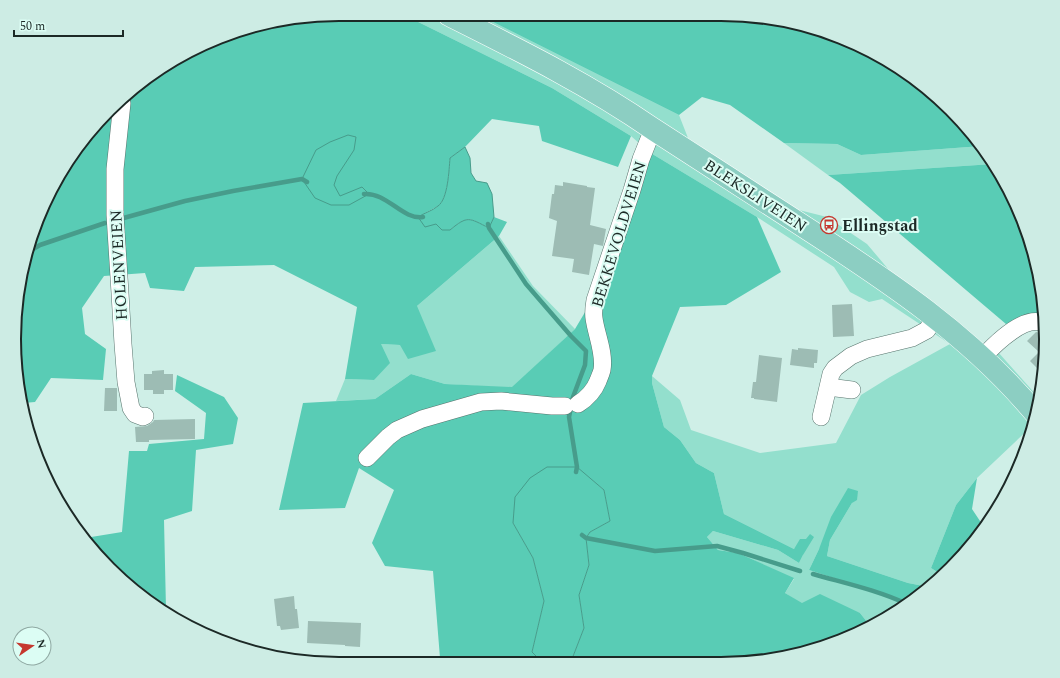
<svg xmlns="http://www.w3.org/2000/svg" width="1060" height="678" viewBox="0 0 1060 678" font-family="Spectral,serif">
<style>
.green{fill:#93dfcd}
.forest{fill:#59ccb5}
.water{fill:#5acdb6;stroke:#479c8b}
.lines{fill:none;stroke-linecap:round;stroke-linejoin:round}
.stream{stroke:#479c8b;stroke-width:4.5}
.building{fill:#9dbcb4}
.minor-casing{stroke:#57746d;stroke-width:18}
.major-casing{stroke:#fff;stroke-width:23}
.minor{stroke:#fff;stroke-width:17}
.major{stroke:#8ccec2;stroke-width:22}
.labels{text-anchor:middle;stroke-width:4;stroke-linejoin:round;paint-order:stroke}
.street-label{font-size:16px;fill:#1c2926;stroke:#dcfdf4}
.poi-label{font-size:16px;font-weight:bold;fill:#1c2926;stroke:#dcfdf4;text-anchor:start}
.rim{fill:none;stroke:#1c2926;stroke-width:2}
</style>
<rect width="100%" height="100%" fill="#cfefe7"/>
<!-- green -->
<path class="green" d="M402 14 479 15 679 115 688 138 795 209 827 217 867 244 889 270 982 343 998 352 1039 398 1033 425 977 478 956 505 931 568 942 575 929 587 908 583 827 556 830 540 852 503 858 491 819 549 809 570 883 594 906 605 871 627 860 613 802 604 785 593 794 579 738 553 718 550 707 537 713 531 778 550 799 563 803 555 806 539 794 549 724 514 714 473 696 463 680 440 664 427 652 383V376L680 400 691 430 760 453 836 443 861 395 890 377 950 344 882 299 869 302 850 292 834 267 757 217 649 152 631 136 552 88Z
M784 143 837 144 861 155 982 146 993 164 828 175Z
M499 236 533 286 575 329 512 388 445 384 411 374 375 399 336 401 345 379 374 380 381 344 400 345 417 306Z"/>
<!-- forest -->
<path class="forest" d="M339 14H402L552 88 631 136 618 167 542 141 539 126 492 119 465 147 450 158C449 170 448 199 438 206 432 210 424 213 418 217L436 224 442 230H450C468 215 469 218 489 228L494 217 507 222 499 236 417 306 436 351 408 359 400 345 381 344 390 363 374 380 345 379 357 307 274 265 195 267 184 291 150 288 145 273 104 276 82 308 85 334 106 349 103 380 51 378 35 402 23 403 15 318 31 234 81 141 158 69 235 31Z
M479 15 764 17 859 46 935 95 979 141 982 146 861 155 837 144 784 143 730 105 702 97 679 115Z
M649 152 757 217 781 272 726 305 680 307 652 376V383L664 427 680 440 696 463 714 473 724 514 794 549 800 539H806L810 534 814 537 803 555 799 563 778 550 713 531 707 537 718 550 738 553 794 578 785 593 802 603 820 594 860 613 871 627 865 630 805 653 742 663 559 662 572 659 584 628 579 595 589 565 586 538 590 532 610 521 604 490 577 468 513 523 533 558 544 601 532 652 542 662H405L440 658 433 571 385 566 372 543 394 490 359 468 345 508 279 510 303 403 375 399 411 374 445 384 512 387 575 329 606 277Z
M993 164 1012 195 1035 255 1045 314 1006 324 840 183 828 175Z
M177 375 224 397 238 418 233 444 196 450 192 511 164 520 166 609 125 583 85 538 122 532 129 451H147L149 444 204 439 206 413 175 391Z
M977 478 972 509 984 527 965 553 942 575 931 568 956 505Z
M848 488 858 491 857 500 852 503 830 540 827 556 908 583 929 587 919 597 906 605 883 594 809 570 819 549 831 517Z"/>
<!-- water -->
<path class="water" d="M348 135 356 137 354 150 337 176 334 185 340 196 362 187 369 194 349 205H331L315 198 302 179 316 150 330 142Z
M465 147 470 158 471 173 476 181 487 183 492 194 494 217 489 228C469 218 468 215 450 230H442L436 224 425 227 418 217C424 213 432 211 438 206 448 199 449 170 450 158Z
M547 467H577L604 490 610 521 590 532 586 538 589 565 579 595 584 628 572 659 559 662H542L532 652 544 601 533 558 513 523 515 497 530 478Z"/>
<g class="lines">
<!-- stream -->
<path class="stream" d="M364 194C387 192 402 220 423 217
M120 219 185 201 233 191 302 179 307 182
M488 224 489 228 526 284 571 336 586 351 585 365 573 397 569 417 577 467 576 472
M28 252 40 245 105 223
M582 535 586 538 655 551 717 546 743 553 800 571
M813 574C844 583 877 590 907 604"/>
</g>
<!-- building -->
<path class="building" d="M563 182 587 186V187L595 188 590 225 606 229 603 246 594 244 589 275 572 272 574 259 552 256 557 221 549 218 552 194H554L555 185 563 186Z
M852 304 854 336 833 337 832 305Z
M1036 332 1045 334 1043 374 1030 361 1039 352 1027 341Z
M798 348 818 350 817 363H814V368L790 365 792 349 798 350Z
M759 355 782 358 777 402 754 399V398H751L753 382H756Z
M164 370V374H173V390H164V394H153V390H144V374H152V371Z
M105 388H117V411H104Z
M195 419V439L149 440V442H136L135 427 147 426 153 422 154 420Z
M294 596 295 609H297L299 628 281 630 280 626H277L274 599Z
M308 621 361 623 360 647 345 646V645L307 643Z"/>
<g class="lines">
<!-- minor casing -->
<g class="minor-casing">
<path id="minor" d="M122 103 115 169V215L120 293 123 344 126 382 131 408 135 414 143 417 145 416
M983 357C995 344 1026 313 1045 324
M828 387 852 390
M578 404C586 399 594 391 598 381 599 378 601 374 602 370 605 353 596 334 594 318 593 312 594 306 595 300L632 190 641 159 653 129
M821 417 831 374 835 368 851 356 867 349 912 338 927 330 935 317
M367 458 388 437 397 430 422 419 481 402 501 401 552 406H565"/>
</g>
<!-- major casing -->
<g class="major-casing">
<path id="major" d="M449 15C519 50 588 84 653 129 703 161 753 194 803 226 888 281 970 335 1036 414"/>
</g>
<!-- minor -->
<use href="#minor" class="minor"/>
<!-- major -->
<use href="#major" class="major"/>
</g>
<!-- icons -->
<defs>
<g id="bus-ring" transform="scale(0.9)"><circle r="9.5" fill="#dcfdf4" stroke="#c5382f" stroke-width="1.5"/><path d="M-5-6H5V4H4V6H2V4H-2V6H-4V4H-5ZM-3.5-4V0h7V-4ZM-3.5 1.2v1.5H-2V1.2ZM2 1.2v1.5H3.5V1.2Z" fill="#c5382f"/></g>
</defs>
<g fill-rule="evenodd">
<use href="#bus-ring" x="829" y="225"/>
</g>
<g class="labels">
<!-- street labels -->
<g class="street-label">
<text transform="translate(756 195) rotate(33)" y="6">BLEKSLIVEIEN</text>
<text transform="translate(618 234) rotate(-73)" y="6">BEKKEVOLDVEIEN</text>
<text transform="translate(118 265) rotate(-93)" y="6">HOLENVEIEN</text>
</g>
<!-- poi labels -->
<g class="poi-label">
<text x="842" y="231">Ellingstad</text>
</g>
</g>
<!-- crop -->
<path d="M0 0H1060V678H0ZM339 21H721A318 318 0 0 1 1039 339V339A318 318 0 0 1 721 657H339A318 318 0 0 1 21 339V339A318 318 0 0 1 339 21Z" fill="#cdece4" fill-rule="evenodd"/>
<path class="rim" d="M339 21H721A318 318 0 0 1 1039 339V339A318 318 0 0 1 721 657H339A318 318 0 0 1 21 339V339A318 318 0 0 1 339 21Z"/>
<!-- north arrow -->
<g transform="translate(32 646) rotate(77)"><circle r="19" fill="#dcfdf4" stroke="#8fa8a2"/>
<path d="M0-3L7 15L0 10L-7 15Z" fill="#c5382f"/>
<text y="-6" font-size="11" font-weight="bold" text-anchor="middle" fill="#1c2926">N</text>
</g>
<!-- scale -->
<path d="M14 30v6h109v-6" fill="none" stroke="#1c2926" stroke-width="2"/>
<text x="20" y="30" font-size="12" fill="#1c2926" stroke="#dcfdf4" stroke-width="3" paint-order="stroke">50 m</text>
</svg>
